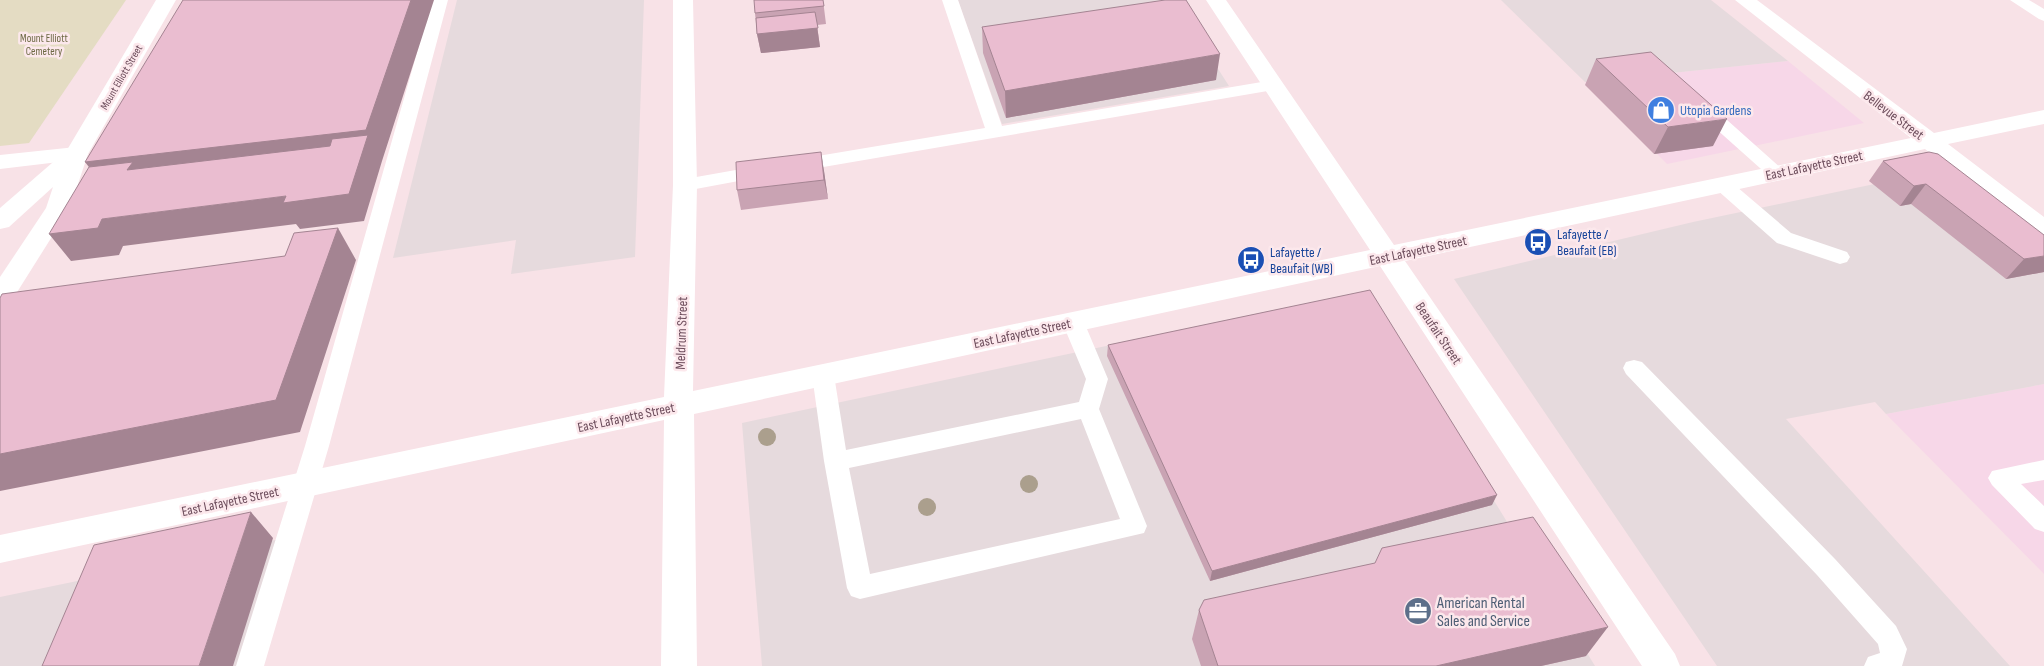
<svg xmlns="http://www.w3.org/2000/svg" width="2044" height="666" viewBox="0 0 2044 666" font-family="'Sofia Sans Condensed',sans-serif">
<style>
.commercial{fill:#f7d7e8}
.industrial{fill:#e6dadd}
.green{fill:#e4dcc3}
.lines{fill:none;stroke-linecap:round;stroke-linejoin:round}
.service{fill:#fff;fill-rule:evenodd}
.minor{fill:#fff;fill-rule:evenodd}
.secondary{fill:#fff;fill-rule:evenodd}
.tree{fill:#ab9f8d}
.wall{fill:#c9a3b3}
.shaded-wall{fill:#a48492}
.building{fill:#eabdd0;stroke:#a48492}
.labels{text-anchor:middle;stroke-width:5;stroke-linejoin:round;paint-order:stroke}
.far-park-label{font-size:11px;fill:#6c6843;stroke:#fce8ec}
.far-street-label{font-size:11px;fill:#6c4c5b;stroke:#fce8ec}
.shop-label{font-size:14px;fill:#366cbe;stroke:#fce8ec;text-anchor:start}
.street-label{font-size:14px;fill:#6c4c5b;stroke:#fce8ec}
.transit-label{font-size:14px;fill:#164399;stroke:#fce8ec;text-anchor:start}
.near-service-label{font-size:16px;fill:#4e5e75;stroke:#fce8ec;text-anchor:start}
</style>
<rect width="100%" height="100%" fill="#f8e2e7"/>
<!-- commercial -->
<path class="commercial" d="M1788 61 1864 123 1667 164 1585 82Z
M2044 384V574L1886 414Z"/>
<!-- industrial -->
<path class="industrial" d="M457 0H644L635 257 511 274 516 240 393 258Z
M958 0H1174L1229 86 1002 124Z
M1501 0H1711L1788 61 1585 82Z
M1927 173 2044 269V384L1886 414 1875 402 1786 419 2010 666H1717L1454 279 1693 222Z
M1366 291 1595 666H762L742 423Z
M280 539 240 666H0V597Z"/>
<!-- green -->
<path class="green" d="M0 0H126L29 143 0 146Z"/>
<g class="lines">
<!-- service -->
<path class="service" d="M432 0H448L329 446 264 666H236L305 446Z
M942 0H958L1002 126 1273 80 1279 81 1281 85 1279 89 1273 90 794 172 788 170 785 166 788 162 794 160 985 128Z
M2010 0H2029L2044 9V21L2039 19Z
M1702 102 1708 103 1782 169 1785 173 1782 177 1776 179 1770 177 1696 111 1693 107 1696 103Z
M764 165 770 167 773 171 770 175 685 191 678 189 676 185 678 181 685 179Z
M1723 179 1730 181 1791 233 1847 252 1850 257 1847 262 1840 264 1777 243 1716 189 1714 185 1716 181Z
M1073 315 1080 317 1084 322 1108 379 1099 409 1147 526 1144 533 860 599 851 596 847 588 824 461 812 375 815 369 823 367 831 369 834 375 846 450 1079 402 1086 379 1062 322 1066 317ZM1081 419 1120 519 870 574 849 468Z
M1634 360 1642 362 1835 559 1896 626 1907 649 1902 666H1864L1868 657 1880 653 1878 644 1817 575 1626 374 1623 368 1626 362Z
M2044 460V480L2021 484 2044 506V532L2035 529 1992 485 1988 478 1992 471Z"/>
<!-- minor -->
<path class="minor" d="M673 0H693L697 185 693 391 1370 250 1206 0H1226L1394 245 1911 138 1735 0H1757L1934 133 2044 110V124L1948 144 2044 217V237L2035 235 1925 149 1405 261 1675 654 1680 666H1642L1380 266 694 414 697 666H661L664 420 0 563V535L664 397 673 185Z
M76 147 84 149 88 154 84 159 0 169V155Z"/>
<!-- secondary -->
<path class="secondary" d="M156 0H176L88 154 70 208 9 305 0 307V277L46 208 53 187 9 227 0 229V208L67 150Z"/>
</g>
<!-- trees -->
<g class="tree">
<circle cx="767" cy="437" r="9"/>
<circle cx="1029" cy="484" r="9"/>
<circle cx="927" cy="507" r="9"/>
</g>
<!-- wall -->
<path class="wall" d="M823 0 826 24 817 25 820 47 761 53 757 34 755 13Z
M982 27 1216 80 1006 118 983 53Z
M1596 59 1713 146 1654 154 1585 85Z
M1929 152 2044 272 2006 279 1911 204 1900 206 1869 181 1883 161Z
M824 171 828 199 741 210 737 190Z
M1108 345 1492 505 1210 581 1107 356Z
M1199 610 1586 656 1541 666H1201L1192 639Z"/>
<!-- shaded-wall -->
<path class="shaded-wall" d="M411 0H434L382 161 364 221 300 229 296 224 123 246 119 255 71 261 49 234 102 219 286 196 349 194 109 193 85 162Z
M815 12 820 47 761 53 757 34Z
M1220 54 1216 80 1006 118 1005 91Z
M1727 119 1713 146 1654 154 1668 127Z
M821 152 824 171 828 199 824 180Z
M1926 184 1911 204 1900 206 1914 186Z
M338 228 356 260 300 432 0 491V454Z
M2044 256V272L2006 279 2024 259Z
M1497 495 1492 505 1210 581 1212 571Z
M251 512 273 538 233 666H199Z
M1608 627 1586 656 1541 666H1436Z"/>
<!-- building -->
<path class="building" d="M183 0H411L366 130 85 162Z
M754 0H823L824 6 755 13Z
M1165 0H1186L1220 54 1005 91 982 27Z
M815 12 818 28 757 34 756 18Z
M1651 52 1727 119 1668 127 1596 59Z
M368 135 349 194 283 203 286 196 102 219 98 228 49 234 89 167 133 162 127 170 330 146 332 139Z
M821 152 824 180 737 190 736 162Z
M1929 152 1938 154 2044 235V256L2024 259 1926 184 1914 186 1883 161Z
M338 228 276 400 0 454V298L2 294 285 256 294 233Z
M1370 290 1497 495 1212 571 1108 345Z
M251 512 199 666H42L94 545Z
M1533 517 1608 627 1436 666H1218L1199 610 1204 600 1375 563 1382 548Z"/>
<!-- icons -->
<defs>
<g id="shop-disc" transform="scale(1.4375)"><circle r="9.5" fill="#3f7fe0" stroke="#fce8ec"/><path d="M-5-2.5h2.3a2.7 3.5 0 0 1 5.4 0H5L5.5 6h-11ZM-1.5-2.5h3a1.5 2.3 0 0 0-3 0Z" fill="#fff"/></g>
<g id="bus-disc" transform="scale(1.4375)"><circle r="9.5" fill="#1a4fb4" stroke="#fce8ec"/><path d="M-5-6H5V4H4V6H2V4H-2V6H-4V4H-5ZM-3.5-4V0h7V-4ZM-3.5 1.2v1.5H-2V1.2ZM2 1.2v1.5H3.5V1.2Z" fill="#fff"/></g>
<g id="office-disc" transform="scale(1.4375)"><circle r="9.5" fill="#5c6f8a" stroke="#fce8ec"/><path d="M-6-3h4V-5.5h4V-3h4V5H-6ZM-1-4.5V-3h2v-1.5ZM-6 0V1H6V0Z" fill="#fff"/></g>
</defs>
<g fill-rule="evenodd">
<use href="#shop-disc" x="1661" y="110"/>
<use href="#bus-disc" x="1538" y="242"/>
<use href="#bus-disc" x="1251" y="260"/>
<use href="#office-disc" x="1418" y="611"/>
</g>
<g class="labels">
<!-- far-park labels -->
<g class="far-park-label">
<text x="44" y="42">Mount Elliott<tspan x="44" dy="13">Cemetery</tspan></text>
</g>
<!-- far-street labels -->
<g class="far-street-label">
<text transform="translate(121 77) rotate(-60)" y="4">Mount Elliott Street</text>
</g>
<!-- shop labels -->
<g class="shop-label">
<text x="1680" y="115">Utopia Gardens</text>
</g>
<!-- street labels -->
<g class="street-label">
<text transform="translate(1894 115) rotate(37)" y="5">Bellevue Street</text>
<text transform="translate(1814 165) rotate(-12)" y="5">East Lafayette Street</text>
<text transform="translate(1418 250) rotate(-12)" y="5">East Lafayette Street</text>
<text transform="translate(681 333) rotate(-88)" y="5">Meldrum Street</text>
<text transform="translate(1022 333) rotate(-12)" y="5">East Lafayette Street</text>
<text transform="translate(1439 333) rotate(56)" y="5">Beaufait Street</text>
<text transform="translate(626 417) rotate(-12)" y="5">East Lafayette Street</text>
<text transform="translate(230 501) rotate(-12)" y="5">East Lafayette Street</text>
</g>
<!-- transit labels -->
<g class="transit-label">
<text x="1557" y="239">Lafayette /<tspan x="1557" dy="16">Beaufait (EB)</tspan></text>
<text x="1270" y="257">Lafayette /<tspan x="1270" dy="16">Beaufait (WB)</tspan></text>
</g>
<!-- near-service labels -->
<g class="near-service-label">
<text x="1437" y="608">American Rental<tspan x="1437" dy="18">Sales and Service</tspan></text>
</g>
</g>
</svg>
